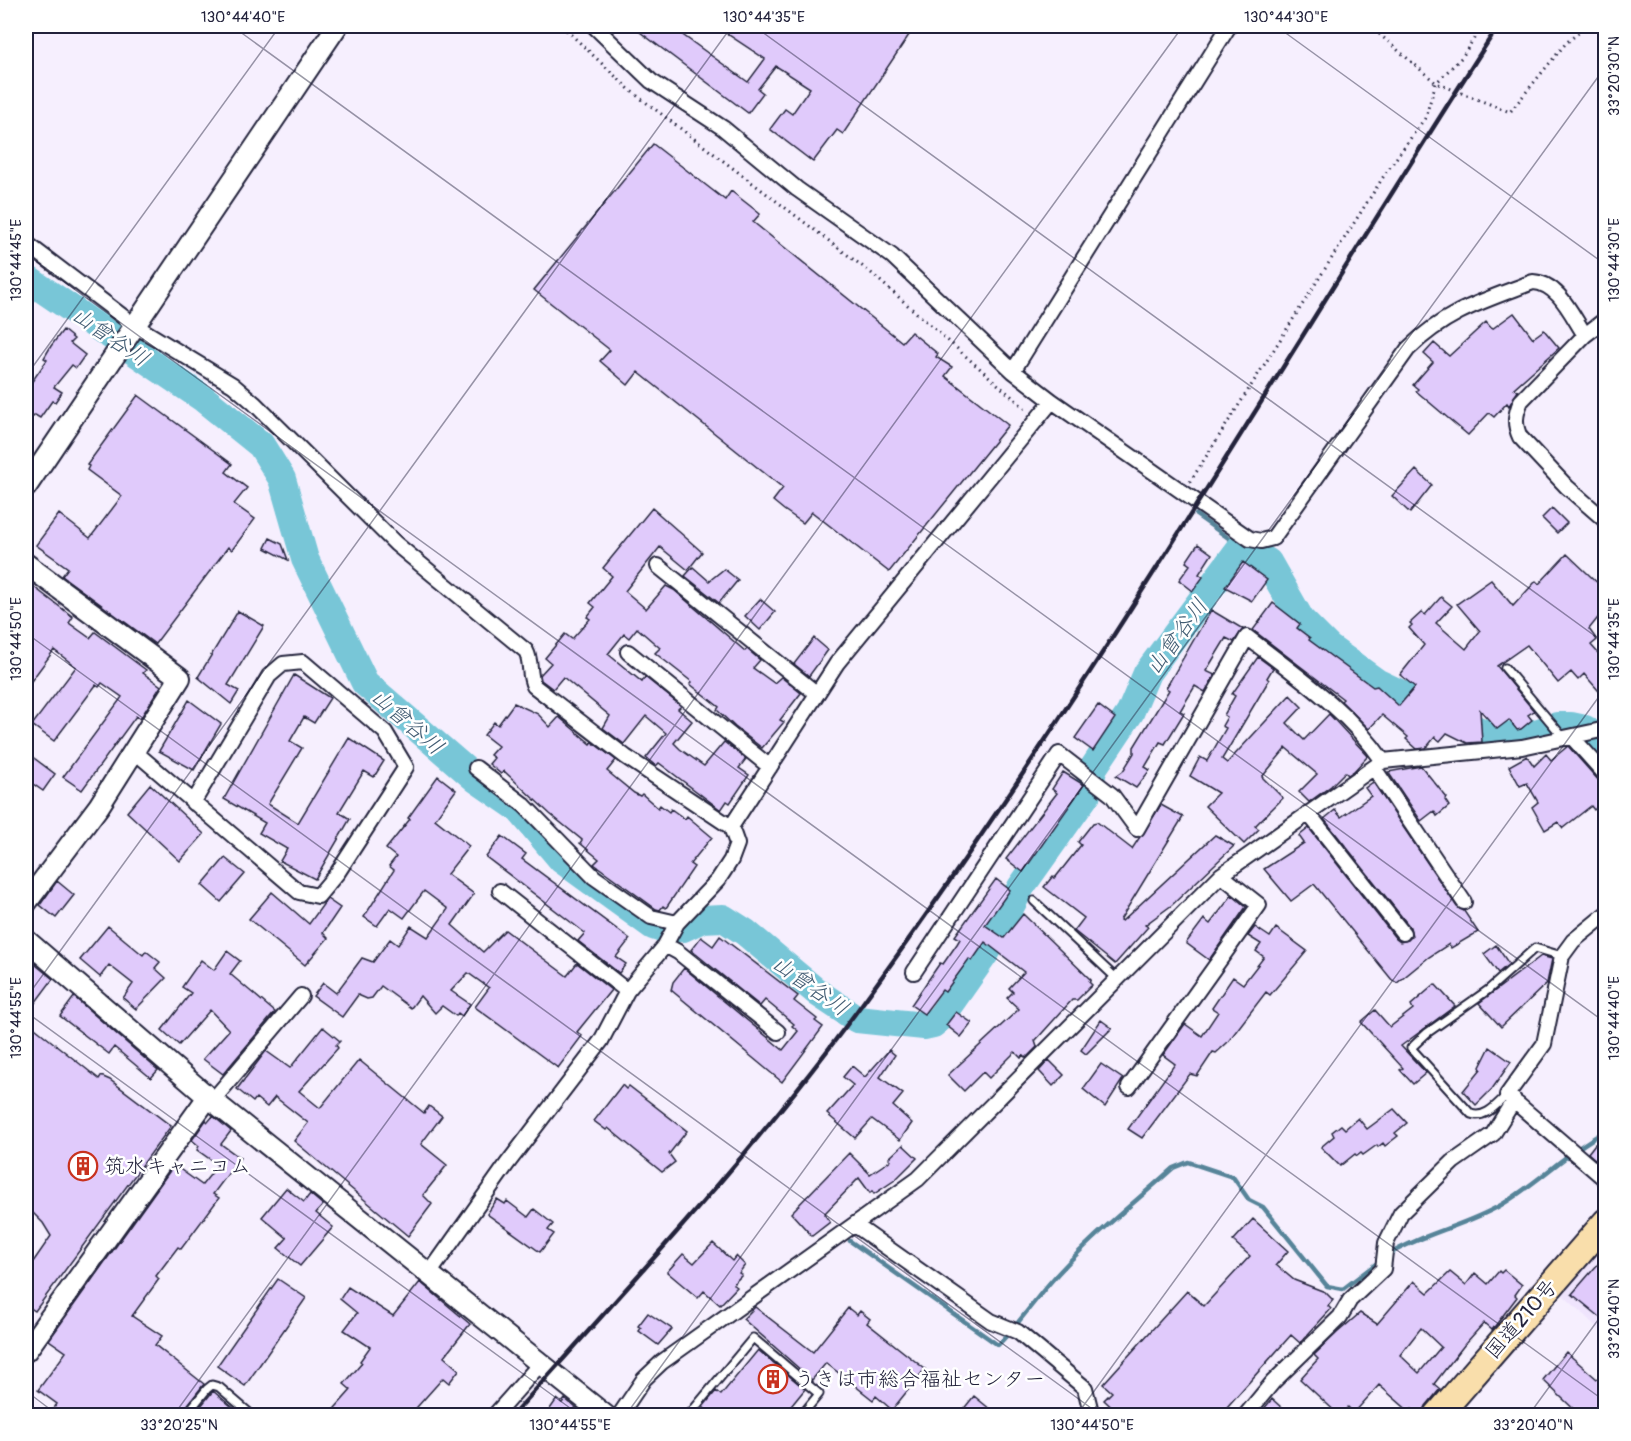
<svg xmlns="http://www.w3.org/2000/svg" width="1631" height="1441" viewBox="0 0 1631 1441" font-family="Pangolin,'Klee One',sans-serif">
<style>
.built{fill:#efe4fd}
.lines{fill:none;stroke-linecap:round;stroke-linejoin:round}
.stream{stroke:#568499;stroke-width:4.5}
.river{stroke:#78c6d7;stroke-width:28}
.building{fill:#e0cafb;stroke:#22223b;stroke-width:1.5;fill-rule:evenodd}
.lane-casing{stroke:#22223b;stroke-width:11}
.street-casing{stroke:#22223b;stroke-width:18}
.secondary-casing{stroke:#22223b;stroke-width:24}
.highway-casing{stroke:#22223b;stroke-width:30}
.path{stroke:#22223b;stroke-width:3;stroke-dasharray:1.5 4.5;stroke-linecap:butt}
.lane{stroke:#fff;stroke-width:7}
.street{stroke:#fff;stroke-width:14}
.secondary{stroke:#fff;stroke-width:20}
.highway{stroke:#f9deab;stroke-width:26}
.rail{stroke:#22223b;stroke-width:4.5}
.ticks{fill:none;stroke:#22223b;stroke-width:1.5;stroke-opacity:0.45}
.labels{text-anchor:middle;stroke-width:5;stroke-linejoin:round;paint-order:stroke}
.poi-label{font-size:21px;fill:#22223b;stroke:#fff;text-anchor:start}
.street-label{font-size:21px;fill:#22223b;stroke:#fff}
.water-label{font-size:22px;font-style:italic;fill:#405b72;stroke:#fff}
.neatline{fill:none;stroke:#22223b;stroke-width:2}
.ticks-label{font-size:15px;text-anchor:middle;fill:#22223b}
</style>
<rect width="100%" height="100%" fill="#f6effe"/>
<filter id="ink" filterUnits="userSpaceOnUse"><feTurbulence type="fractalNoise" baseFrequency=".0167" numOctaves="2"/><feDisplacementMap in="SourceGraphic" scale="12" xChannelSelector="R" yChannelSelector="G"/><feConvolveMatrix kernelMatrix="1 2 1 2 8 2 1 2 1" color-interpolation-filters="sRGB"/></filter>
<g filter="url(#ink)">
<!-- built -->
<path class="built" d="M1605 1240V1335L1560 1292Z"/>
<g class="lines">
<!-- stream -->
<path class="stream" d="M1196 515 1241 547
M850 1241 998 1345C1017 1326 1031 1305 1048 1285 1085 1241 1131 1206 1173 1168L1188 1162 1233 1177 1249 1200 1263 1207 1327 1286 1343 1289 1381 1260
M1388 1255C1424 1233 1465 1226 1501 1205 1538 1183 1568 1151 1606 1131"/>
<!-- river -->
<path class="river" d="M26 278 204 399 261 445 282 479 305 559 365 683 476 779 518 808 562 860 653 926 662 929 683 928 702 919 723 918 745 932 818 993 857 1019 924 1026 933 1024 940 1018 987 951 1021 887 1087 794 1094 767 1130 713 1147 673 1241 547 1268 562 1301 620 1328 647 1378 683 1486 734 1521 738 1557 726H1571L1585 729 1606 745"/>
</g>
<!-- building -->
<path class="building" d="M632 26H670L748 82 765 59 726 33 732 26H915L843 134 837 130 813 162 770 129 785 109 792 114 810 88 776 66 758 89 763 93 748 113Z
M653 144 725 200 731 191 754 209 760 214 753 222 902 342 911 332 938 354 936 357 952 367 945 376 1008 425 889 572 812 512 803 523 784 510 773 501 783 488 638 372 628 385 600 361 610 350 534 290Z
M1514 313 1533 338 1544 330 1559 348 1514 388 1518 391 1509 406 1507 403 1494 417 1489 413 1468 435 1416 391 1418 389 1413 385 1433 362 1424 354 1434 343 1449 356 1486 322 1492 329Z
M63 330 74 339 70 343 85 355 76 368 72 365 54 387 62 392 55 402 52 401 40 418 35 415 33 417 26 412V379L31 383 47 360 44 358 51 346Z
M138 395 232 464 226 472 247 488 234 504 255 519 232 550 228 547 155 644 62 576 68 568 36 545 59 514 90 538 122 496 87 470 89 466 87 465Z
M1416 470 1432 485 1410 513 1392 496Z
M652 508 702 552 688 570 660 547 625 591 646 609 666 586 674 590 745 651 747 649 760 660 753 668 774 683 781 677 801 693 780 720 784 722 762 748 735 727 717 710 719 707 690 684 692 682 655 653 660 648 637 628 629 638 624 634 608 654 642 682 645 677 681 706 678 709 692 721 674 743 680 749 704 766 724 742 746 759 739 768 749 775 730 803 727 801 721 810 659 763 656 766 646 758 666 733 646 716 624 744 603 728 610 716 563 677 553 689 541 680 540 675 551 663 545 658 565 634 572 639 590 619 587 617 595 607 590 603 612 576 603 568Z
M1552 508 1567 523 1557 533 1542 518Z
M270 538 282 544 288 560 265 548Z
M1198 544 1212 554 1199 574 1203 577 1193 591 1179 580 1190 565 1186 562Z
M1567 554 1605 590V609L1589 629 1597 640 1591 645 1605 661V698L1584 674 1578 680 1571 672 1558 683 1527 645 1497 666 1534 711 1528 715 1532 720 1521 729 1517 730 1509 720 1497 729 1480 710 1482 742 1467 743 1447 733 1440 741 1435 737 1426 748 1417 749 1406 739 1408 737 1382 715 1369 729 1341 701 1343 699 1253 630 1273 603 1300 624 1297 628 1310 638 1309 640 1373 687 1377 686 1399 706 1415 687 1400 675 1424 645 1409 628 1412 625 1410 623 1422 612 1425 615 1441 597 1452 606 1436 623 1466 649 1480 631 1457 604 1491 580 1513 606 1536 581 1539 584Z
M1243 562 1267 580 1252 601 1225 587Z
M693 567 709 581 724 569 738 580 719 603 685 576Z
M26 581 73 617 69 623 90 638 95 632 146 670 143 673 161 686 140 719 136 716 82 790 63 777 122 697 102 683 99 687 96 685 54 741 32 725 76 667 54 650 26 688V637L33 628 26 622Z
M760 599 775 612 760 630 745 616Z
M1211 610 1243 629 1234 642 1226 638 1206 671 1215 675 1205 692 1195 686 1180 711 1184 713 1165 744 1160 742 1145 767 1150 770 1136 788 1116 776 1123 771 1134 753V747L1169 690 1166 688Z
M238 611 264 626 228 685 239 691 231 704 198 677Z
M814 638 828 650 809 676 794 664Z
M1258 657 1273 668 1267 678 1269 680 1222 759 1227 763 1290 695 1302 707 1287 723 1304 740 1329 714 1368 756 1354 771 1348 775 1345 772 1331 786 1309 802 1299 792 1317 774 1286 748 1262 777 1283 798 1255 826 1259 829 1244 844 1205 806 1218 793 1190 776 1200 757 1207 761 1226 728 1222 726 1227 717 1224 715 1235 696 1232 694Z
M294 675 330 698 314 723 304 717 290 741 302 748 268 804 298 823 349 738 384 761 374 777 364 771 339 812 350 819 315 879 280 861 287 849 259 833 265 823 224 799Z
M189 700 221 724 194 770 159 751Z
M514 703 538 714 550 727 559 717 591 744 592 742 616 760 607 771 634 793 640 796 642 794 658 808 660 805 669 812 671 809 685 819 687 816 712 837 690 864 694 867 666 908 663 906 660 910 656 909 594 864 599 859 580 843 582 840 550 814 504 771 501 774 489 764 494 758 490 755 498 746 484 735 494 722 498 725Z
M1098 705 1115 718 1093 751 1075 738Z
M1568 746 1599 781 1605 784V800L1594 810 1591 806 1563 828 1558 822 1545 830 1532 807 1538 802 1527 783 1520 786 1509 766 1527 756 1534 766 1546 754 1551 760Z
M26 752 55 774 43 791 26 779Z
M1421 766 1447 798 1445 800 1449 806 1437 816 1434 811 1421 821 1388 772Z
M1063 772 1084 785 1023 872 1006 859 1057 793 1052 789Z
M438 776 456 790 435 819 469 846 447 874 474 894 452 925 483 952 505 930 567 976 577 963 611 990 577 1032 582 1036 558 1068 475 1007 489 988 468 973 451 991 470 1004 462 1016 458 1013 456 1016 442 1006 435 1013 420 996 411 1008 381 986 372 998 367 999 358 995 342 1017 313 996 323 983 336 993 362 958 373 962 390 939 398 945 411 926 428 937 448 909 424 891 404 918 390 908 377 926 364 917 394 870 389 866 396 857 386 849 410 819 408 818Z
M1373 782 1457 907 1464 911 1478 932 1451 948 1449 944 1429 957 1397 983 1392 980 1314 884 1291 901 1264 869 1304 843 1299 836 1309 828 1396 939 1400 942 1408 940 1412 936 1410 927 1324 819 1335 810 1341 817 1371 796 1365 788Z
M150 784 204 834 180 861 127 812Z
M1161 805 1183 817 1120 920 1122 921 1215 835 1234 846 1172 905 1145 925 1148 927 1115 964 1074 931 1084 918 1044 887 1053 876 1055 878 1081 845 1078 842 1093 823 1097 822 1132 849Z
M502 836 526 854 522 859 630 939 616 957 626 964 619 973 578 941 585 933 486 857Z
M225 858 245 874 221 902 202 885Z
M996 879 1010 890 985 925 1004 938 1023 914 1091 980 1089 982 1092 985 1077 1000H1072L1035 1041 1037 1047 1026 1058 1023 1055 1021 1058 1015 1052 989 1078 983 1072 964 1091 948 1075 1019 1009 1007 998 1013 992 1009 988 1024 972 985 942 972 961 969 959 945 992 942 990 924 1014 911 1005 940 963 943 964 957 944 960 939 955 936Z
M57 881 74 895 56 918 40 905Z
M272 892 309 924 327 899 340 908 323 933 328 938 305 965 249 919Z
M1232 895 1246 907 1209 960 1186 943 1204 919 1210 924Z
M108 926 143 955 146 951 160 962 155 968 166 978 136 1009 123 998 133 984 109 965 100 977 80 960Z
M1255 927 1270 937 1276 928 1307 951 1270 995 1266 992 1227 1043 1216 1053 1213 1052 1197 1076 1190 1074 1142 1138 1128 1129 1175 1064 1163 1055 1185 1024 1202 1036 1218 1012 1212 1008 1233 977 1243 984 1264 957 1256 951 1261 944 1248 936Z
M720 936 798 996 794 1001 817 1019 815 1021 823 1027 782 1082 671 990 673 982 684 968 783 1050 798 1031 792 1026 794 1024 765 1000 760 1006 691 950 701 937 713 946Z
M1496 945 1509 964 1498 973 1484 954Z
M227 951 240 961 230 974 275 1012 223 1074 203 1059 229 1030 210 1010 179 1045 162 1030 191 993 182 987 201 960 214 970Z
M1541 956 1552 959 1547 983 1501 1027 1479 1003Z
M26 957 53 979 26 1015Z
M1435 984 1455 1006 1401 1046 1426 1073 1413 1084 1400 1070 1403 1068 1361 1022 1375 1010 1390 1027 1413 1009 1411 1005Z
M74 997 158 1070 151 1078 114 1047 109 1054 60 1016Z
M956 1012 972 1023 961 1037 946 1025Z
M1101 1020 1112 1028 1086 1054 1081 1050Z
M26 1021 99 1079 101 1076 110 1080 171 1126 35 1311 26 1305V1272L51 1236 43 1223 26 1206Z
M323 1027 340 1041 336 1045 338 1048 299 1091 320 1108 359 1060 424 1113 429 1106 442 1116 421 1144 447 1165 423 1195 432 1204 408 1236 294 1141 308 1123 275 1097 267 1107 256 1098 253 1102 237 1089 266 1051 290 1068Z
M1490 1047 1511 1062 1492 1089 1476 1105 1463 1091 1481 1069 1480 1067Z
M889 1050 895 1055 880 1077 903 1094 893 1106 912 1123 900 1140 872 1119 855 1138 827 1114 853 1085 843 1077 852 1066 865 1077Z
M1049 1060 1064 1075 1053 1086 1039 1071Z
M1101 1064 1123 1079 1105 1107 1083 1089Z
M622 1085 626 1089 629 1086 687 1131 669 1154 675 1162 662 1172 608 1128 606 1130 594 1121Z
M1394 1109 1407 1123 1395 1133 1398 1136 1385 1146 1383 1143 1378 1147 1377 1145 1363 1155 1361 1153 1357 1156 1355 1154 1340 1166 1321 1147 1334 1136 1332 1132 1341 1125 1345 1129 1358 1118 1367 1129Z
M213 1116 231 1131 221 1144 240 1158 213 1194 219 1198 181 1249 178 1247 156 1276 159 1279 132 1316 162 1336 155 1345 204 1384 179 1416H48L57 1404 38 1390 66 1352 49 1340 174 1165 202 1185 218 1165 197 1150 199 1146 192 1140 206 1120 208 1122Z
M1605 1142V1168L1588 1153 1595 1144Z
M903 1145 917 1158 895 1180 874 1194 872 1191 870 1193 859 1178 824 1214 830 1222 812 1236 791 1213 849 1153 870 1174 891 1160 889 1158Z
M286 1188 304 1202 310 1194 323 1205 316 1213 333 1227 300 1266 278 1248 287 1238 262 1217Z
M497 1199 505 1204 507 1201 528 1217 534 1209 553 1224 548 1230 554 1234 540 1252 487 1214Z
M1253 1219 1288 1251 1276 1265 1294 1280 1325 1292 1333 1300 1328 1306 1331 1309 1300 1343 1291 1335 1219 1416H1121L1104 1400 1112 1392 1103 1384 1187 1291 1204 1306 1250 1256 1233 1241Z
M713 1243 732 1261 736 1256 745 1265 739 1273 742 1275 733 1284 737 1287 720 1305 704 1291 698 1298 667 1272 683 1254 694 1263Z
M1605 1256V1321L1572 1294Z
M1504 1270 1522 1285 1515 1295 1517 1297 1492 1330 1484 1323 1465 1344 1434 1384 1440 1389 1426 1406 1422 1416 1412 1409 1410 1412 1379 1385 1354 1413 1348 1407 1340 1416 1300 1379 1318 1359 1314 1355 1338 1332 1360 1313 1377 1324 1414 1281 1428 1293 1450 1272 1466 1285 1475 1273 1488 1284 1499 1271 1501 1273ZM1421 1328 1441 1347 1419 1373 1400 1355Z
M278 1279 306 1298 245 1386 217 1366Z
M420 1282 470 1324 444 1357 459 1370 449 1383 443 1378 409 1416H328L351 1390 344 1384 362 1363 360 1361 370 1347 344 1330 357 1313 340 1299 348 1287 393 1316Z
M755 1307 813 1352 848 1308 857 1315 860 1311 870 1319 867 1323 925 1369 892 1410 876 1396 873 1400 826 1363 812 1380 743 1319Z
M648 1313 672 1329 658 1345 639 1331 641 1328 638 1326Z
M758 1350 805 1389 783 1416H713L703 1407 716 1391 721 1395Z
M1566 1352 1605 1386V1416H1581L1543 1380Z
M213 1391 243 1416H193Z
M974 1396 990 1409 984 1416H958Z
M557 1399 562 1403 565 1399 586 1416H545Z
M1272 1399 1291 1416H1258Z"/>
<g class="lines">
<!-- lane casing -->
<g class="lane-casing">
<path id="lane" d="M1505 668 1563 737
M1034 901 1117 979
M1507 1095C1497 1104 1486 1119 1471 1114L1411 1048 1427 1033 1488 990 1535 948 1562 956
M185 1416 207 1389 212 1385 219 1387 253 1416
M688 1416 753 1338 819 1394 801 1416"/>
</g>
<!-- street casing -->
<g class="street-casing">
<path id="street" d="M594 26 651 81 723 128 797 189 892 256 1013 371 1052 401 1250 539 1261 541 1273 538 1408 349C1447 311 1483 301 1533 282 1559 283 1572 316 1585 335
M26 243 134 325 233 385 254 403 396 544 526 651C532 662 528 674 534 686L626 757 731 827 737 844 731 860 718 880 677 923 664 947 627 991 601 1041 507 1164 429 1274
M1606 319 1585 335 1521 401C1515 415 1514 424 1520 437L1567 487 1606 521
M1013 371 1229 26
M658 566 817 694
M628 652 770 767
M1572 737 1606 775
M134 751 299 892 318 896 338 872 406 767 385 732 303 662 283 664 269 676 193 803
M476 768 524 805 594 877 651 917 677 923
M1374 768 1464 902
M1308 813 1403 933
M731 827 837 663 1052 401
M500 891 627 991
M1606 914 1573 941 1562 956 1544 1044 1507 1095 1606 1180
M665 945 678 952 778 1032
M914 972 1059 754 1112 795 1137 829 1247 637C1296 675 1348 710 1383 761
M1129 1087 1259 905 1221 875
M213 1100 301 996
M855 1225 991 1321 1018 1332 1085 1388 1092 1416
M494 1416 540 1364
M619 1416 644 1379 662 1362 918 1179 1221 875 1383 761 1522 747 1606 729
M1245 1416 1273 1382 1340 1317 1350 1300 1383 1269 1386 1243 1401 1213 1453 1162 1493 1134 1514 1100"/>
</g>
<!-- secondary casing -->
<g class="secondary-casing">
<path id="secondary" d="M26 487 337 26
M26 564 180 678 99 806 26 903
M26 940 208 1097 606 1416
M26 1351 208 1097"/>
</g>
<!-- highway casing -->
<g class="highway-casing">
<path id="highway" d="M1437 1416 1606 1222"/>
</g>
<!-- path -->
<path class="path" d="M562 26 631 91 870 272 1027 410
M1370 26 1436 83 1510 112 1566 43 1587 26
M1190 482 1387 171 1425 118 1436 83 1462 57 1482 26"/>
<!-- lane -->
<use href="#lane" class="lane"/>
<!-- street -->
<use href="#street" class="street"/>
<!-- secondary -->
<use href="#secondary" class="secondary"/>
<!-- highway -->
<use href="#highway" class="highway"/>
<!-- rail -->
<path class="rail" d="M512 1416C630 1284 753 1153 857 1011 1089 695 1286 355 1498 26"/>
</g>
</g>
<!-- ticks -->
<path class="ticks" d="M232 26 1606 1023M754 26 1606 644M1276 26 1606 265M26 254 1606 1402M26 376 280 26M26 633 1102 1416M26 998 732 26M26 1012 581 1416M26 1391 59 1416M173 1416 1183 26M625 1416 1606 66M1076 1416 1606 687M1528 1416 1606 1309"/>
<!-- icons -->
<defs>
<g id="building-ring" transform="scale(1.5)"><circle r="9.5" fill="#fff" stroke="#c8321e" stroke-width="1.5"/><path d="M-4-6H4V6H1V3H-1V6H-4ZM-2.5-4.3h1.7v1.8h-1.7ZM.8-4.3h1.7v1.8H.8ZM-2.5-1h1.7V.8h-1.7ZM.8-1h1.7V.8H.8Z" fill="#c8321e"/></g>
</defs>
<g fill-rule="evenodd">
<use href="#building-ring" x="83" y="1166"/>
<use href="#building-ring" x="773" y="1379"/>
</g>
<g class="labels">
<!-- poi labels -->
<g class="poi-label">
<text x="104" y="1173">筑水キャニコム</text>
<text x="794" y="1386">うきは市総合福祉センター</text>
</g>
<!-- street labels -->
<g class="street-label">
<text transform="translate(1521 1319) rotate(-49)" y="7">国道210号</text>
</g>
<!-- water labels -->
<g class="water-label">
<text transform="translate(111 336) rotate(34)" y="8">山曾谷川</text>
<text transform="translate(1176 636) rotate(-54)" y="8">山曾谷川</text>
<text transform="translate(408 721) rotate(41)" y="8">山曾谷川</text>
<text transform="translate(811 985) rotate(35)" y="8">山曾谷川</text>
</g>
</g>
<!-- margin -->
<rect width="1631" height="1441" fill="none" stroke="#fff" stroke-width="66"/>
<rect x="33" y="33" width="1565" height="1375" class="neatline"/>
<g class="ticks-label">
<text x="243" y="22">130°44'40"E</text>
<text x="764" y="22">130°44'35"E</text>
<text x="1286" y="22">130°44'30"E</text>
<text transform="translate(1614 76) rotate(-90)" y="5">33°20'30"N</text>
<text transform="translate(16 260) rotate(-90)" y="5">130°44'45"E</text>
<text transform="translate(1614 260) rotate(-90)" y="5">130°44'30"E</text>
<text transform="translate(16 639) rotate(-90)" y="5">130°44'50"E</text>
<text transform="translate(1614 639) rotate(-90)" y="5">130°44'35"E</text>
<text transform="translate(16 1018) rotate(-90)" y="5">130°44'55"E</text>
<text transform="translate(1614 1018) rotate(-90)" y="5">130°44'40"E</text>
<text transform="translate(1614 1319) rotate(-90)" y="5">33°20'40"N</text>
<text x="179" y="1430">33°20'25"N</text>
<text x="570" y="1430">130°44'55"E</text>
<text x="1092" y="1430">130°44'50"E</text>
<text x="1533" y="1430">33°20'40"N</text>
</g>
</svg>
